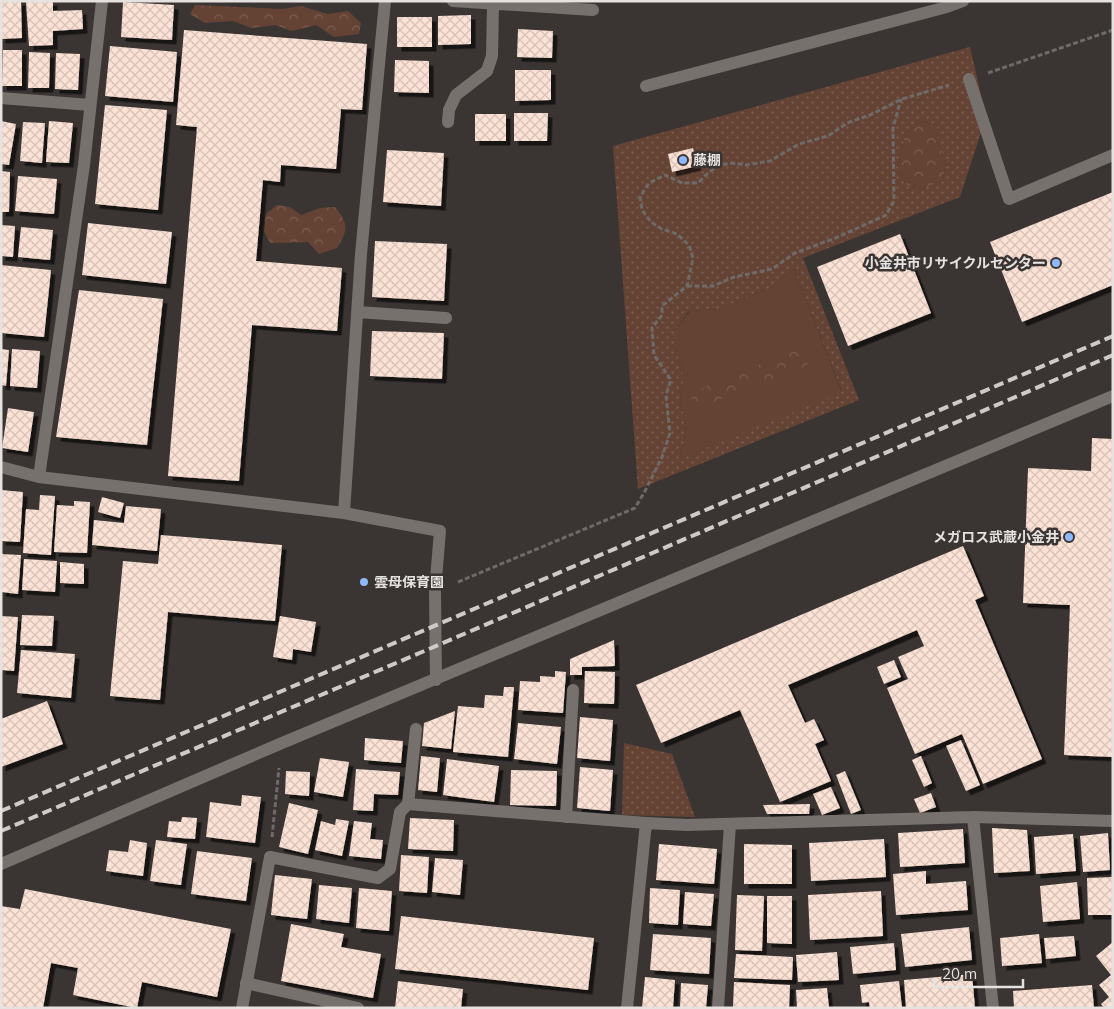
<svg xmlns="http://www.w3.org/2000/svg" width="1114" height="1009" viewBox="0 0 1114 1009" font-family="Mulish,'Noto Sans JP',sans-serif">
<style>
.grass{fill:#654334}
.forest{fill:url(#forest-crowns)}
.park{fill:url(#park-dots);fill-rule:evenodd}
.building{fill:url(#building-cross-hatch);filter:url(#shadow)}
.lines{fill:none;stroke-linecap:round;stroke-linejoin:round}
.path{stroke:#6e6a68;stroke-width:3;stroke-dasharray:5 2.5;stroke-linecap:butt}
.service{stroke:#77716e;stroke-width:12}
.minor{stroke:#77716e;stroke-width:12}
.rail{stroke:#cdcac8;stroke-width:4;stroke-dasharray:10 5;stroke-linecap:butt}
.poi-dot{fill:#8db9fc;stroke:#3a3533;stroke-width:2}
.labels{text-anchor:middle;stroke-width:5;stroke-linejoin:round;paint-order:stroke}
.poi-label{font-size:14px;font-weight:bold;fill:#e5e2e0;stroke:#3a3533;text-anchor:start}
</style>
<defs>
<pattern id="forest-crowns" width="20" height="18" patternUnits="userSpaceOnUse" patternTransform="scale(1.25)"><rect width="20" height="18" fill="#654334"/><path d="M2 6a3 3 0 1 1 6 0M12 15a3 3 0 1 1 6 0" fill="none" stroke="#7b5e51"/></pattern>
<pattern id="park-dots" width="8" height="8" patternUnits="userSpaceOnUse" patternTransform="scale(1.25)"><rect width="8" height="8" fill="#654334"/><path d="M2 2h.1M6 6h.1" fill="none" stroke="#7b5e51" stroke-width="1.8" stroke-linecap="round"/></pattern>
<pattern id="building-cross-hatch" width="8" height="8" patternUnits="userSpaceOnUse" patternTransform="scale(1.25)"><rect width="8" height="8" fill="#fce1d5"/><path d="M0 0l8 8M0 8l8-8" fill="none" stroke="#d7c2b8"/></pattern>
<filter id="shadow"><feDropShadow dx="4.5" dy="4.5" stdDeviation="0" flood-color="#0009"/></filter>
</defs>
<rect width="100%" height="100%" fill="#3a3533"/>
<!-- grass -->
<path class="grass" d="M794 269 842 393 679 459 684 443 686 425 680 400 684 377 675 347V330L690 311 718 309 739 301 772 287Z"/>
<!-- forest -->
<path class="forest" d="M195 5 282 9 301 6 328 14 348 11 361 23 359 34 334 37 316 25 292 31 275 25 251 28 233 21 205 23 190 14Z
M922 121 937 126 938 143 946 160 943 181 921 189 907 186 898 168 905 133Z
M277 205 290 207 301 215 320 208 335 207C349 224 348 230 337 248L319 254 308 242 270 243 264 231 266 214Z
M813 346 814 356C806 367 798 375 784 374L779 379 768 380 761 385 751 382 737 394 726 393C716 407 706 407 690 402L693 394 711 384 727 380 739 372 756 367 766 360 786 357 797 347Z"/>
<!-- park -->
<path class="park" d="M970 47 986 117 960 197 803 258 859 400 638 489 613 146ZM922 121 937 126 938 143 946 160 943 181 921 189 907 186 898 168 905 133ZM794 269 842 392 679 459 684 443 686 425 680 400 684 377 675 347V330L689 311 718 309 739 301 772 287Z
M624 743 672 754 695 817 622 815Z"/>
<!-- building -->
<path class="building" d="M1 1H21L22 38 1 39Z
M53 1V11L82 10 83 29 53 31V45L29 46 26 2Z
M123 2 174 5 172 40 121 37Z
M471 15V44L438 45V16Z
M397 17H432V47H397Z
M518 29 553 31 552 58 517 57Z
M184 30 367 44 362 110 341 109 336 169 281 165 280 182 263 180 256 261 342 268 337 331 252 325 239 481 168 476 197 127 176 125Z
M110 46 177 52 173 102 105 96Z
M3 50H22V86H2Z
M29 52 50 53 49 88H28Z
M56 53 80 54 78 90 55 89Z
M395 60 429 61V93L394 92Z
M515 70H551V100L515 101Z
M105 105 167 110 158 210 95 204Z
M514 113H548L547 141H514Z
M475 114H506V141H475Z
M1 121 16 124 9 165 1 164Z
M49 121 73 123 69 163 46 162Z
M23 122 45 123 42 163 20 161Z
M693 148 697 166 672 172 668 154Z
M387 150 444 153 441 206 383 202Z
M1 171 10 172 9 212H1Z
M18 176 57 179 54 214 15 211Z
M1113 192V285L1022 322 990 242Z
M88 223 172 232 166 284 82 275Z
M1 225 15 226 13 257 1 256Z
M21 227 53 230 50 260 18 257Z
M900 234 931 313 848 346 817 267Z
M375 241 447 244 444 301 372 297Z
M1 265 51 270 44 337 1 333Z
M79 290 163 299 147 445 56 437Z
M372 331 444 333 442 379 370 376Z
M1 349 9 350 6 386 1 385Z
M12 349 40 351 37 388 10 386Z
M8 408 34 412 28 452 2 448Z
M1092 438 1113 439V757L1064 755 1070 605 1023 603 1028 468 1091 471Z
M1 490 23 492 20 542 1 541Z
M40 495 55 496 51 555 23 553 26 509 39 510Z
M102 497 124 503 120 518 98 512Z
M74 501 90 502 87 553 54 552 57 505 74 506Z
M126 506 161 509 157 551 92 545 94 520 124 523Z
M161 535 282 545 275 621 168 612 160 700 110 696 123 561 158 564Z
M963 546 984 596 975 600 1042 759 983 784 962 734 915 754 887 688 908 679 898 657 924 646 917 630 788 685 805 723 814 719 824 740 815 744 831 781 780 802 740 710 661 743 636 685Z
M1 554 21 555 18 594 1 592Z
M24 559 57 561 55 592 22 590Z
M60 562 84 564V584L60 583Z
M22 615 54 616 52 646 20 645Z
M1 616 18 617 14 671 1 670Z
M280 616 316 622 311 652 293 649 292 660 273 657Z
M614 640 615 666 582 667V675H570V659Z
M21 650 75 654 71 698 17 693Z
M894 660 901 677 884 684 877 667Z
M555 671 566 672 563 713 518 710 520 681 540 682V676L555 677Z
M585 671 615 672 614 704 584 703Z
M504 687H514L508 757 453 752 458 706 484 708 485 695 503 696Z
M47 701 63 744 1 767V719Z
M455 711 451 749 422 746 424 723Z
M580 717 613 720 610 761 577 758Z
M518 723 561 727 557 764 514 759Z
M365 738 403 741 401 763 364 760Z
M961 740 980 785 966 791 946 746Z
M421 756 440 758 437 792 418 790Z
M921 756 932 783 924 787 912 760Z
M320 758 349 762 343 797 314 792Z
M447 759 499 766 494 802 443 795Z
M580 767 613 770 610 811 577 808Z
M356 769 400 772 398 795 374 794 373 811 353 810Z
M511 770 557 771 556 806 510 805Z
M286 771 310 772 309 796 285 794Z
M845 771 861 810 851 814 836 775Z
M831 787 840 808 822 815 813 794Z
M931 793 936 807 920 813 914 799Z
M242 795 261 797 255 843 206 837 210 802 241 806Z
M289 803 318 810 308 854 279 847Z
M810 804 809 814H767L763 805Z
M182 817 197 818 195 839 167 837 169 821 181 822Z
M410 818 454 820 453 851 408 849Z
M336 819 349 821 342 856 315 850 321 821 335 825Z
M354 821 372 823 370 839 383 840 381 859 349 856Z
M992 828 1027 830 1030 871 994 873Z
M963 829 965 863 900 867 898 833Z
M1108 833 1110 870 1083 872 1080 836Z
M1073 834 1076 871 1036 874 1034 837Z
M884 839 886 877 811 881 809 843Z
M130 840 147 843 143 876 106 871 109 850 128 852Z
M156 840 187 844 181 885 150 881Z
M659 844 717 849 714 884 656 880Z
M744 844 792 845V884H744Z
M197 851 252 858 246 901 191 894Z
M401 855 429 857 427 893 399 891Z
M435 858 463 860 460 895 432 892Z
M926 871V884L966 881 968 910 896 915 893 874Z
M275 875 312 879 307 919 271 915Z
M1113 877V915H1088L1087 878Z
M1077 882 1080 919 1043 922 1040 886Z
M319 885 352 888 349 923 316 919Z
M359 888 392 891 389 931 356 928Z
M650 888 680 890 678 925 649 923Z
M25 889 231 929 217 997 142 982 137 1008 73 995 78 968 51 963 43 1008H1V906L20 909Z
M881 891 883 936 810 940 808 895Z
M685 892 714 894 711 926 683 924Z
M737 895 764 896 762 951 735 950Z
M767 896H792V944L767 943Z
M401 916 594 938 588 990 395 969Z
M291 924 344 934 341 947 381 954 373 998 281 981Z
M969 927 972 960 905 967 901 934Z
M653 934 711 938 709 974 650 970Z
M1039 934 1042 963 1002 966 1000 938Z
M1074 936 1076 956 1046 959 1044 938Z
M1113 942V1008H1104L1101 1004 1109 997 1099 985 1111 975 1096 956Z
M894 943 896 970 853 974 850 947Z
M837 952 839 980 798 982 796 955Z
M736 954 793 957 792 980 734 978Z
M972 974 975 1008H906L904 980Z
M645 977 675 980 673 1008H642Z
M398 981 463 989 461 1008H395Z
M899 981 902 1008H870L869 1002 862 1003 860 985Z
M734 982 790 985 789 1008 733 1007Z
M681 983 708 985 706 1008H680Z
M1092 985 1094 1008H1014L1013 991Z
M827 988 829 1008H797L796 990Z"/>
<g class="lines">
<!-- path -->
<path class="path" d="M988 73 1113 30
M687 286H713L734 277 772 269 795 253 838 237 886 215 894 201 893 128 901 99
M458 582 635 508 645 491 662 457 670 433 666 395 671 380 654 355 652 328 662 315V306L687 286 693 258 689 245 677 234 662 229 651 222 642 210 640 197 649 183 665 175 682 183H698L708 173 719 165 732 163 746 165 770 161 799 144 828 136 847 123 870 115 902 99 949 85
M272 837 279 768"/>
<!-- service -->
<path class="service" d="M969 79 1009 199 1113 155
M646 86 947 7 963 1
M1 98 90 105
M566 817 573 690
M270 857 378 878 390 869 400 812 408 804 646 823
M246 983 358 1008
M718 1008 730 824"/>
<!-- minor -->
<path class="minor" d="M453 1 593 10
M448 122 449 110 456 95 487 71 492 56 493 5
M357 312 446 318
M1 467 39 477 344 513 440 531 435 591 436 680
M39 477 84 165 102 1
M344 513 361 254 385 1
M408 804 416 729
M973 817 993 1008
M1 864 282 743 1113 396
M242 1008 270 857
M627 1008 646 823 687 825 973 817 1113 821"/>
<!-- rail -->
<path class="rail" d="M1 811 1113 336
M1 831 422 652 1113 355"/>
</g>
<!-- markers -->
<g class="poi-dot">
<circle cx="683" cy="160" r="5"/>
<circle cx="1056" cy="263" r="5"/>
<circle cx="1069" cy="537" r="5"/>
<circle cx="364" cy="582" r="5"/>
</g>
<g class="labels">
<!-- poi labels -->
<g class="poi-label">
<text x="693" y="165">藤棚</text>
<text x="1046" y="268" text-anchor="end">小金井市リサイクルセンター</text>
<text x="1059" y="542" text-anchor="end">メガロス武蔵小金井</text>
<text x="374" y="587">雲母保育園</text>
</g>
</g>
<!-- border -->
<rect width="1114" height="1009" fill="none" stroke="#e5e2e0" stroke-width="5"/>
<!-- scale -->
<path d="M934 979v8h89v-8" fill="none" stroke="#e5e2e0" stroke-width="2.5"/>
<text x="942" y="979" font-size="15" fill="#e5e2e0" stroke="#3a3533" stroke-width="4" paint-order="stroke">20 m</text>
</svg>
